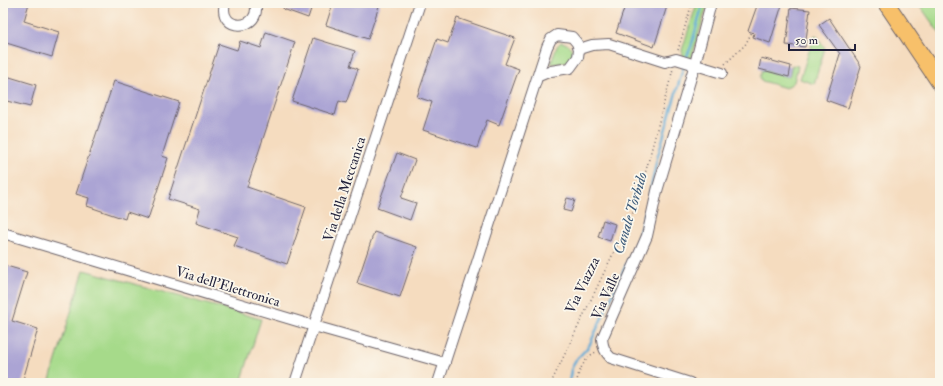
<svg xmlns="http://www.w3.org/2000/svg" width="943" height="386" viewBox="0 0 943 386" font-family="'IM FELL Double Pica',serif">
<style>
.green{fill:#a6da8a;stroke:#647e62}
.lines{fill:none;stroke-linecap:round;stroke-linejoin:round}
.stream{stroke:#5eabd7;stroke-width:2.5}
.building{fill:#aba4d4}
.street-casing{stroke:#6c6369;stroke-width:12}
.primary-casing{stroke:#6c6369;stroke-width:18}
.path{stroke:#6c6369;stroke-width:1.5;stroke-dasharray:1 3;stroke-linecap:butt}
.street{stroke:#fff;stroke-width:10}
.primary{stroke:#f7c06b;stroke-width:16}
.labels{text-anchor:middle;stroke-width:3.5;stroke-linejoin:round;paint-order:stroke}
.street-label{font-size:14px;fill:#22223b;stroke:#fbf7ec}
.water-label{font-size:15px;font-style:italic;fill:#3a5979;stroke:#fbf7ec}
</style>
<rect width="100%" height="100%" fill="#fbf7ec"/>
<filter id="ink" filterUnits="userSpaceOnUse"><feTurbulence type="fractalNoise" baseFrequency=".025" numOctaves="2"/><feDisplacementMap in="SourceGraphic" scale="8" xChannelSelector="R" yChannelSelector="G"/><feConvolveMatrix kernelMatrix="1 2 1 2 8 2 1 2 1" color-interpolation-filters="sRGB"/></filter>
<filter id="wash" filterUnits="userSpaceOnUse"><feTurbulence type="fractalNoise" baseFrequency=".012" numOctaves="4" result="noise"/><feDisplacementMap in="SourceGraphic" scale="16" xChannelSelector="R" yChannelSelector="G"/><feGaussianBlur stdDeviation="0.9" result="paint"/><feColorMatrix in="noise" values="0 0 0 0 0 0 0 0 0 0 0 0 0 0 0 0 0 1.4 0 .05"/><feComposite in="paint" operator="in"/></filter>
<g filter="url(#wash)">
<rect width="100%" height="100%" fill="#f5dcbf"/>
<!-- green -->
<path class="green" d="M697 3H708L692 57 690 59 683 57 682 50Z
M918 3H940V34Z
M816 35 825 48 814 84 800 79 814 36Z
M561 42C570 43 578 54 568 61 563 64 556 63 551 64L557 46Z
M792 65 798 66 794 82 786 88 762 81 760 77 762 70 789 77Z
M84 270 261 319 241 383H49Z"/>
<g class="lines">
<!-- stream -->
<path class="stream" d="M686 58 691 47 703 3
M569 383 571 370 575 361 589 346 636 243 647 206 657 159 684 65"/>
</g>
<g id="blocks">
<!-- building -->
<path class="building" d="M3 3H29L24 21 59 32 52 57 3 42Z
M285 3H313L308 18 283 9Z
M333 3H380L368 39 326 25Z
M626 3H668L654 47 616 33Z
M758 3 782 5 770 43 753 37 754 33 748 31Z
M791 8 810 10 805 47 786 45Z
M457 18 515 38 505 64 519 69 499 125 487 120 477 148 423 130 432 102 417 97 437 39 448 43Z
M829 18 861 66 848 108 826 100 840 54 819 25Z
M266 32 295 42 247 187 306 207 287 264 234 246 238 237 196 223 200 209 168 199 219 44 237 50 240 41 261 48Z
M313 38 355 51 350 66 358 69 346 103 339 101 335 115 292 101Z
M761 58 791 66 789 77 759 69Z
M3 75 36 85 30 107 3 100Z
M114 81 179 102 162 156 168 158 148 219 127 212 125 219 87 206 89 198 76 194Z
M397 153 415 160 401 198 416 203 410 220 377 208Z
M567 198 575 200 571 212 563 210Z
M603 220 615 224 610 241 598 237Z
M374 232 417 247 400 297 357 283Z
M3 265 27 272 12 321 38 329 22 383H3Z"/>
</g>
</g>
<g filter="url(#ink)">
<use href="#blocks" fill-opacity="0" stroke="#6c6369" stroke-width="1"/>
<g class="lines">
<!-- street casing -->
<g class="street-casing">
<path id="street" d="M225 3C217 33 263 31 255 3
M579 49 592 45 609 44 665 62 676 59 722 73
M3 233 314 326 445 363
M295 383 420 3
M438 383 547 47 551 39 557 35 572 37 577 43 579 49 578 57 570 68 551 71 539 76
M690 383 611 358C605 352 603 348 602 339L647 236 657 191 695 64 711 3"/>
</g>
<!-- primary casing -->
<g class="primary-casing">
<path id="primary" d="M886 3 940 83"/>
</g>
<!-- path -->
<path class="path" d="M678 50 692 3
M725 64 745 45 752 32
M551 383 637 204 673 69
M577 383C577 372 586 356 596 352"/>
<!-- street -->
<use href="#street" class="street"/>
<!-- primary -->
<use href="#primary" class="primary"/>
</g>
</g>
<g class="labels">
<!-- street labels -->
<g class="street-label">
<text transform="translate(344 189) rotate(-72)" y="5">Via della Meccanica</text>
<text transform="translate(582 285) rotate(-64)" y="5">Via Viazza</text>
<text transform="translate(228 286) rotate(17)" y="5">Via dell'Elettronica</text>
<text transform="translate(605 296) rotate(-66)" y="5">Via Valle</text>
</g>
<!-- water labels -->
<g class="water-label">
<text transform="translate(630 213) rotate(-73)" y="5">Canale Torbido</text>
</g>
</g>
<!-- margin -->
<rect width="943" height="386" fill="none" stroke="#fbf7ec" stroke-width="16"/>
<!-- scale -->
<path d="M789 44v6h66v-6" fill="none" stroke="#22223b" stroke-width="2"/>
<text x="795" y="44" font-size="12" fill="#22223b" stroke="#fbf7ec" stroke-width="3" paint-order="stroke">50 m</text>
</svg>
